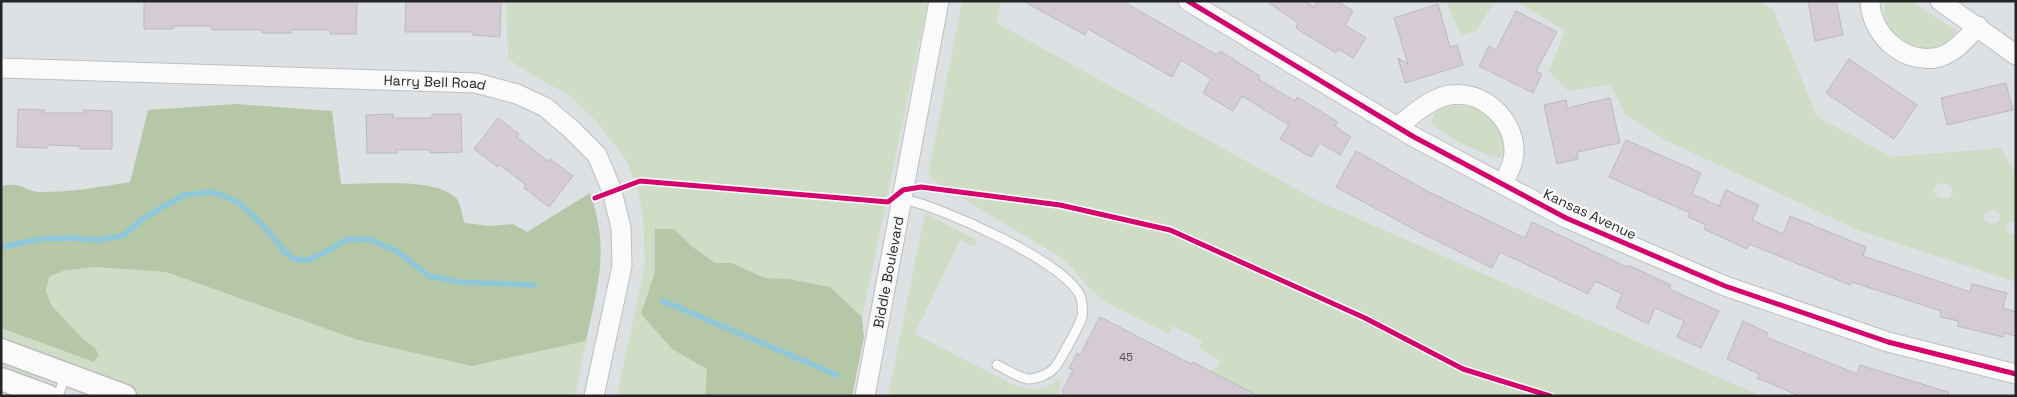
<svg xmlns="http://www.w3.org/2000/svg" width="2017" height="397" viewBox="0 0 2017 397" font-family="'Space Grotesk',sans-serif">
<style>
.green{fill:#d0ddc6;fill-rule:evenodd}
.forest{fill:#b6c7a8}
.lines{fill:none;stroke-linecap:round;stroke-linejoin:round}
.stream{stroke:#8ec8da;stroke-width:5.5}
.building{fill:#d5cbd5;stroke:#babbbd}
.service-casing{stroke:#bcbec0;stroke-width:11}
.minor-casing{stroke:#bcbec0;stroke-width:21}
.tertiary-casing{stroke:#bcbec0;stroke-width:25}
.service{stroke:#fafafb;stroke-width:9}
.minor{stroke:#fafafb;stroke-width:19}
.tertiary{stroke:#fafafb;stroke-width:22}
.cycleway-casing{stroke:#fff;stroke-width:8}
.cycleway{stroke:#d6006c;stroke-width:5}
.labels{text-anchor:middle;stroke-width:4.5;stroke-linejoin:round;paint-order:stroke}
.number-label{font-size:11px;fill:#504e52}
.street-label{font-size:14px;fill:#232426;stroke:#fff}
</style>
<rect width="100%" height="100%" fill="#dee1e4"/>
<!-- green -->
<path class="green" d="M506 1H928L862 317 830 287 789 279 765 278 732 263H715L694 248 674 229H656L655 272 641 314 672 349 707 369 705 396H617L645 264 643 216 637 189 627 161 596 121 569 95 537 78 508 59Z
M962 1H1000L997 23 1318 201 1761 396H1258L1211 372 1214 367 1217 368 1221 361 1199 349 1202 341 1173 326 1169 334 1107 303 1092 291 1072 268 1057 255 960 197 955 190 940 185 928 175Z
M1446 1H1495L1476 31 1461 35Z
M1517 1H1756L1773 9 1817 117 1892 157 2000 148 2016 172V222H2008L2006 227 2010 233 2016 235V282L1858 230 1665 140 1626 115 1610 84 1568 91 1549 71 1565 31ZM1943 183 1951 186 1953 193 1949 199 1938 197 1933 191 1937 184ZM1994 209 2000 215 1999 221C1994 225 1989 224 1984 220V214Z
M1885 1H1910L1957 31C1940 64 1878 47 1885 1Z
M1454 105C1462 106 1471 106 1478 109 1495 117 1513 141 1500 158 1477 152 1449 139 1431 122L1437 109Z
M925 213 975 239 978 243 973 246 960 240 915 334 1014 385C1032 391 1045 391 1060 378L1059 396H888Z
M93 267 166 272 358 340 472 366 586 341 575 396H142L131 390 132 386 127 384 1 345V328L94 362 95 348C79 337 50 312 47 292 46 287 48 281 49 277L63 271Z
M1 357 41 376 38 383 1 372Z"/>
<!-- forest -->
<path class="forest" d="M236 104 332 111 341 184C369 184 436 177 456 198 462 204 461 215 465 223L490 226 513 224 527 232 590 193C610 250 598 284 586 341L472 366 358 340 166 272 93 267 63 271 49 277 46 291 52 306 83 339 95 348 99 355 94 362 1 328V186C24 181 24 192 41 192 71 192 100 187 130 182L148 110Z
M655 229H674L694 248 715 263H732L765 278 789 279 830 287 862 317 864 337 852 396H705L707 369 672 349 641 314 655 272Z"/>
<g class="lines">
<!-- stream -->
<path class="stream" d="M1 247 40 239 72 238 98 240 122 236 144 218 184 195 213 192 238 202 262 224 285 252 294 259 308 260 326 252 345 240 369 239 397 251 429 276 459 282 534 285
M663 301 837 375"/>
</g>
<!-- building -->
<path class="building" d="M144 1H357L356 34H330V30H291V33H262V30H212V26H173V29H144Z
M406 1H501L500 37 473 35V32H405Z
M1023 1H1122L1217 55 1220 51 1260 76 1258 79 1295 101 1297 97 1338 122 1335 126 1351 137 1340 155 1320 143 1311 157 1280 139 1289 125 1242 96 1233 111 1203 93 1211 79 1181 60 1172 77 1088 29 1085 35Z
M1266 1H1305L1314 7 1317 1H1337L1353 11 1345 25 1366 38 1353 58 1338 49 1336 53 1296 28 1298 23Z
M1808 1H1836L1843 35 1815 41Z
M1438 4 1450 47 1457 45 1463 65 1405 83 1398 58 1408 64 1394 18Z
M1516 11 1557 32 1536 71 1542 74 1533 93 1479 66 1489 46 1496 50Z
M1849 59 1917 105 1894 139 1826 93Z
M2006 83 2013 110 1947 125 1941 98Z
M1610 98 1620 143 1577 152 1578 159 1557 164 1544 105 1566 100 1567 108Z
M18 109 44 110V113H83V110L112 111V149H80V146L47 145V148L17 147Z
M393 114V118H432V114H461L462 152 430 153V150H397V153H367L366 115Z
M498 118 519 134 517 137 548 161 550 159 573 176 549 207 524 188 526 185 500 165 498 167 474 149Z
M1626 140 1701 173 1692 194 1719 206 1726 190 1759 205 1752 220 1783 234 1790 216 1866 247 1863 256 1970 292 1972 284 2007 293 2003 308 2016 312V336L2004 333 2003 337 1957 326 1959 321 1940 317 1941 311 1852 282 1850 285 1749 244 1747 249 1704 229 1706 225 1688 217 1690 213 1609 177Z
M1356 151 1427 191 1525 238 1532 222 1627 267 1628 265 1671 285 1669 289 1719 311 1701 348 1677 337 1684 321 1655 308 1648 324 1616 308 1622 294 1595 281 1588 294 1500 252 1492 268 1419 232 1336 187Z
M1100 317 1191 364 1193 362 1258 396H1070L1062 392 1073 370 1069 368 1077 353 1080 355Z
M1743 321 1768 333 1766 337 1857 374 1860 365 1948 392V396H1800L1757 378 1759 374 1727 359Z"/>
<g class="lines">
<!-- service casing -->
<g class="service-casing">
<path id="service" d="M902 199C938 205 1069 263 1081 298 1082 302 1083 313 1082 317 1080 324 1060 361 1055 367 1050 374 1037 379 1028 379 1019 378 1006 369 997 365
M58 396 66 374"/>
</g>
<!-- minor casing -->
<g class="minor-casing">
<g id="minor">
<path d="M1188 1 1414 137 1566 218 1725 286 1888 342 2016 374"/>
<path d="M1870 1C1871 33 1901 63 1935 58 1953 55 1966 39 1978 26"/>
<path d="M1940 1 2016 55"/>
<path id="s1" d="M1 68 476 83 517 94 545 107 571 129 597 155 612 191 621 228 622 266 594 396"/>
<path d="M1398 127C1411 115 1431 98 1450 95 1481 90 1512 117 1514 148 1515 161 1509 173 1502 184"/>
<path id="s2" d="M865 396 939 1"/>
</g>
</g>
<!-- tertiary casing -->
<g class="tertiary-casing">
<path id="tertiary" d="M1 350 125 396
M1 379 48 396"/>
</g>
<!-- service -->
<use href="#service" class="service"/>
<!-- minor -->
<use href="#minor" class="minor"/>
<!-- tertiary -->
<use href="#tertiary" class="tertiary"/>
<!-- cycleway casing -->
<g class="cycleway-casing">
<path id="cycleway" d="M1188 1 1414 137 1566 218 1725 286 1888 342 2016 374
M595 198 640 181 888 202 903 190 921 187 1060 205 1170 230 1365 318 1463 369 1550 396"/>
</g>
<!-- cycleway -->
<use href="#cycleway" class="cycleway"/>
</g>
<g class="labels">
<!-- number labels -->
<g class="number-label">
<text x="1126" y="361">45</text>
</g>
<!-- street labels -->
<g class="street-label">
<text dy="5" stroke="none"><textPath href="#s1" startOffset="434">Harry Bell Road</textPath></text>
<text transform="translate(1590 214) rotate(25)" y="5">Kansas Avenue</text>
<text dy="5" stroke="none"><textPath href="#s2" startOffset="126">Biddle Boulevard</textPath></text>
</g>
</g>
<!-- border -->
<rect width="2017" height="397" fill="none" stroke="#232426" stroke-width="5"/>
</svg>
